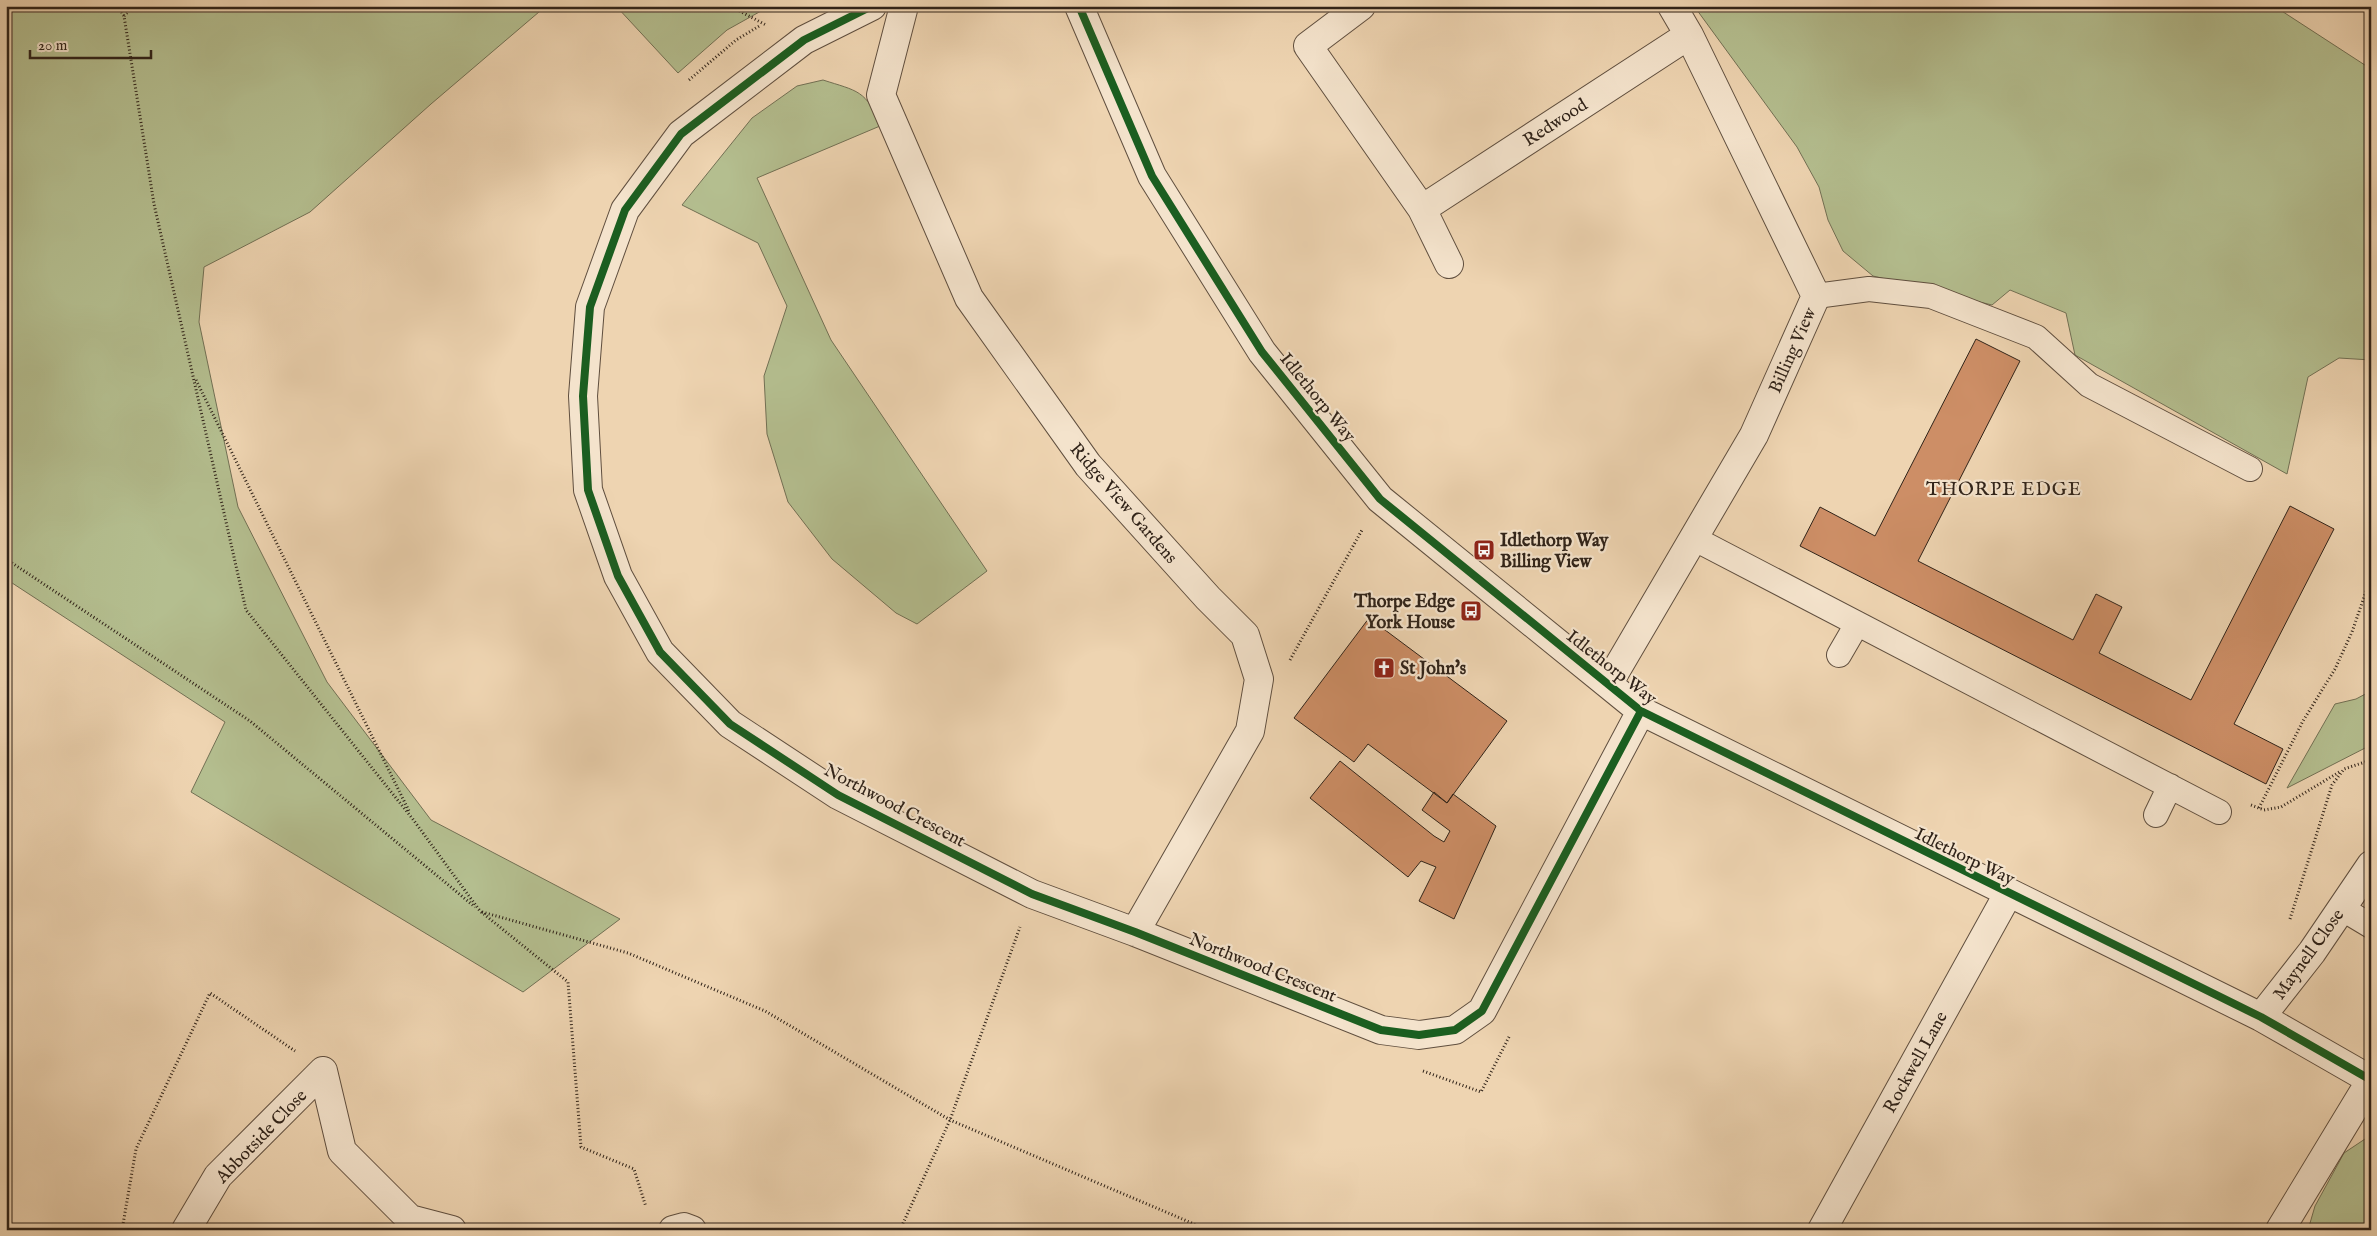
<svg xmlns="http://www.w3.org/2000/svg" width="2377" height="1236" viewBox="0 0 2377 1236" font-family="'IM FELL English',serif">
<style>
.green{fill:#b4be8f;stroke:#727054}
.building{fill:#cd8e66;stroke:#302319}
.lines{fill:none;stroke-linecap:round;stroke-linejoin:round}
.service-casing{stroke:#604f3f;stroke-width:26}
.minor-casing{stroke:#604f3f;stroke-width:30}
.path{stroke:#302319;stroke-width:3;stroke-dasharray:1 2.5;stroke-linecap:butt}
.service{stroke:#f4e3cc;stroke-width:24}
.minor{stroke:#f4e3cc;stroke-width:28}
.cycleway-casing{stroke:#f4e3cc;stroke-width:11}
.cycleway{stroke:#1b5e20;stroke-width:8}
.labels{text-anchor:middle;stroke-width:4.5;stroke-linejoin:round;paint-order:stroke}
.street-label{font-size:18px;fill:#302319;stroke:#f4e3cc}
.poi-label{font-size:18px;font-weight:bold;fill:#302319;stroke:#f4e3cc;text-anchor:start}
.neighbourhood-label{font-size:19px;letter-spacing:1px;fill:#302319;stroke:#f4e3cc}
</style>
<rect width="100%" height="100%" fill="#eed4b1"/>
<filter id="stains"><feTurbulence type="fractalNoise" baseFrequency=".004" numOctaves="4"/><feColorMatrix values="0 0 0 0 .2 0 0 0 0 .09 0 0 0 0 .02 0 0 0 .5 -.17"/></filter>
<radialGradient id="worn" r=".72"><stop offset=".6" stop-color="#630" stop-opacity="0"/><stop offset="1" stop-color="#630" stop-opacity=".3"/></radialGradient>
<!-- green -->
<path class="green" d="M6 6H546L431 104 310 212 204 267 199 322 238 507 327 682 431 820 620 919 523 992 191 792 225 722 6 579Z
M616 6H770L727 30 678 73Z
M1694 6H2274L2371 69V360L2339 358 2308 377 2287 474 2075 355 2066 313 2010 290 1992 305 1873 276 1843 251 1828 220 1819 187 1797 147Z
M823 80C857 91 867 90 880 126L757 178 831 340 987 571 917 624 896 613 832 559 788 502 767 434 764 376 787 306 758 243 682 205 752 118 797 86Z
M2371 691V745L2287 788 2335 704 2356 699Z
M2371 1135V1230H2308L2315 1206 2344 1153Z"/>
<!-- building -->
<path class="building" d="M1976 339 2020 361 1918 561 2073 640 2096 594 2122 607 2099 653 2191 700 2290 506 2334 529 2234 724 2283 749 2266 784 1800 546 1820 507 1875 536Z
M1369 618 1507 721 1447 803 1368 744 1354 762 1294 718Z
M1340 761 1434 836 1444 842 1450 831 1422 810 1434 792 1447 803 1453 794 1496 826 1454 919 1419 901 1436 867 1421 861 1408 877 1310 798Z"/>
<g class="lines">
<!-- service casing -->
<g class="service-casing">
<path id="service" d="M1816 296 1869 289 1931 296 2036 337 2089 385 2250 469
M1693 538 2219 812
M1839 655 1857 624
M2156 815 2170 786
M2341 908 2371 926"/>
</g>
<!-- minor casing -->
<g class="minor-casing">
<path id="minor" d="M872 6 804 40 681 134 625 210 590 307 583 396 588 490 618 576 660 652 730 724 838 795 1032 894 1135 932 1381 1030 1419 1035 1455 1030 1482 1011 1641 711
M904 6 881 95 969 298 1088 465 1208 598 1245 635 1259 679 1250 731 1135 932
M1079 6 1152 176 1262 352 1380 499 1641 711 2261 1017 2371 1080
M1361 6 1308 46 1422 209 1449 264
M1422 209 1689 35
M1608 684 1754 435 1816 296 1689 35 1672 6
M2261 1017 2312 952 2371 865
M323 1071 342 1151 410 1219 452 1230
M186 1230 218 1176 323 1071
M673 1230 684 1227 692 1230
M1822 1230 2008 894
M2280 1230 2371 1080"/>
</g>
<!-- path -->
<path class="path" d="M118 6 124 16 154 204 246 610 412 818 480 911 568 982 581 1147 634 1169 646 1207
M730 6 766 25
M124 16 134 6
M689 80 736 40 761 25
M196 380 409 811
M6 559 250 721 475 907
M1290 660 1362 530
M2251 805 2264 810 2281 807 2341 771
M2259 808 2303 721 2335 669 2352 632 2371 577
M482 912 628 953 765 1011 950 1120 1208 1230
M2290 919 2332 785 2344 769 2371 760
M1423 1071 1481 1092 1510 1035
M122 1230 136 1149 210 993 295 1051
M900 1230 950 1120 1020 927"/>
<!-- service -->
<use href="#service" class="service"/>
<!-- minor -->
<use href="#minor" class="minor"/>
<!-- cycleway casing -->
<g class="cycleway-casing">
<path id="cycleway" d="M872 6 804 40 681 134 625 210 590 307 583 396 588 490 618 576 660 652 730 724 838 795 1032 894 1135 932 1381 1030 1419 1035 1455 1030 1482 1011 1641 711
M1079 6 1152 176 1262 352 1380 499 1641 711 2261 1017 2371 1080"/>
</g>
<!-- cycleway -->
<use href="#cycleway" class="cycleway"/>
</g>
<!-- icons -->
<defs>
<g id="bus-square" transform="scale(1.125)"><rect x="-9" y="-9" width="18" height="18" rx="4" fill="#8f2418" stroke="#f4e3cc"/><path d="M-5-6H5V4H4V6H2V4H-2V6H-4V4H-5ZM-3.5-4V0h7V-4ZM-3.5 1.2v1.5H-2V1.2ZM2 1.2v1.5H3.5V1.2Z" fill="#fff"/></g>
<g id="church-square" transform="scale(1.125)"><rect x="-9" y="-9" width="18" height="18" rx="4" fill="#8f2418" stroke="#f4e3cc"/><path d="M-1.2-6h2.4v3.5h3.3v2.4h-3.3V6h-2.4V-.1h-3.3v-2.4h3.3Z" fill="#fff"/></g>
</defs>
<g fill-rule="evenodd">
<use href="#bus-square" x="1484" y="550"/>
<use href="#bus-square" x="1471" y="611"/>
<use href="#church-square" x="1384" y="668"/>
</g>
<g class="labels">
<!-- street labels -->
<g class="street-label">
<text transform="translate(1555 122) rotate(-33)" y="6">Redwood</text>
<text transform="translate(1792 350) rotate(-66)" y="6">Billing View</text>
<text transform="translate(1318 397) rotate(51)" y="6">Idlethorp Way</text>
<text transform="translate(1124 503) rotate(49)" y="6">Ridge View Gardens</text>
<text transform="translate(1612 667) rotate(38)" y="6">Idlethorp Way</text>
<text transform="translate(895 805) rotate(28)" y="6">Northwood Crescent</text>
<text transform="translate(1965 856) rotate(26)" y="6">Idlethorp Way</text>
<text transform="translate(2308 954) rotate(-54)" y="6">Maynell Close</text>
<text transform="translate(1263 967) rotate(22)" y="6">Northwood Crescent</text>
<text transform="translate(1915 1062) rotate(-61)" y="6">Rockwell Lane</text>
<text transform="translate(261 1136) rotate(-46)" y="6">Abbotside Close</text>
</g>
<!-- poi labels -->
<g class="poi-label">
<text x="1500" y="546">Idlethorp Way<tspan x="1500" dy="21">Billing View</tspan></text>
<text x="1455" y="607" text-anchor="end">Thorpe Edge<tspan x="1455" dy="21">York House</tspan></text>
<text x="1400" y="674">St John's</text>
</g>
<!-- neighbourhood labels -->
<g class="neighbourhood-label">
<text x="2004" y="495">THORPE EDGE</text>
</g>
</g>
<!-- margin -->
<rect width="2377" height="1236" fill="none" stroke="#eed4b1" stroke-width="25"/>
<rect x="8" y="8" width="2362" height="1221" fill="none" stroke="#302319" stroke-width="2.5"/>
<rect x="12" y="12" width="2352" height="1211" fill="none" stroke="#302319"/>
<!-- scale -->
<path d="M30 50v8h121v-8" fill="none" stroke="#302319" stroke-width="2.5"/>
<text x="38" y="50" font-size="15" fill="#302319" stroke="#f4e3cc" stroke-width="4" paint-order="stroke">20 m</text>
<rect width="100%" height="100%" filter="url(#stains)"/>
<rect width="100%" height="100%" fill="url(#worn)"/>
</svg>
